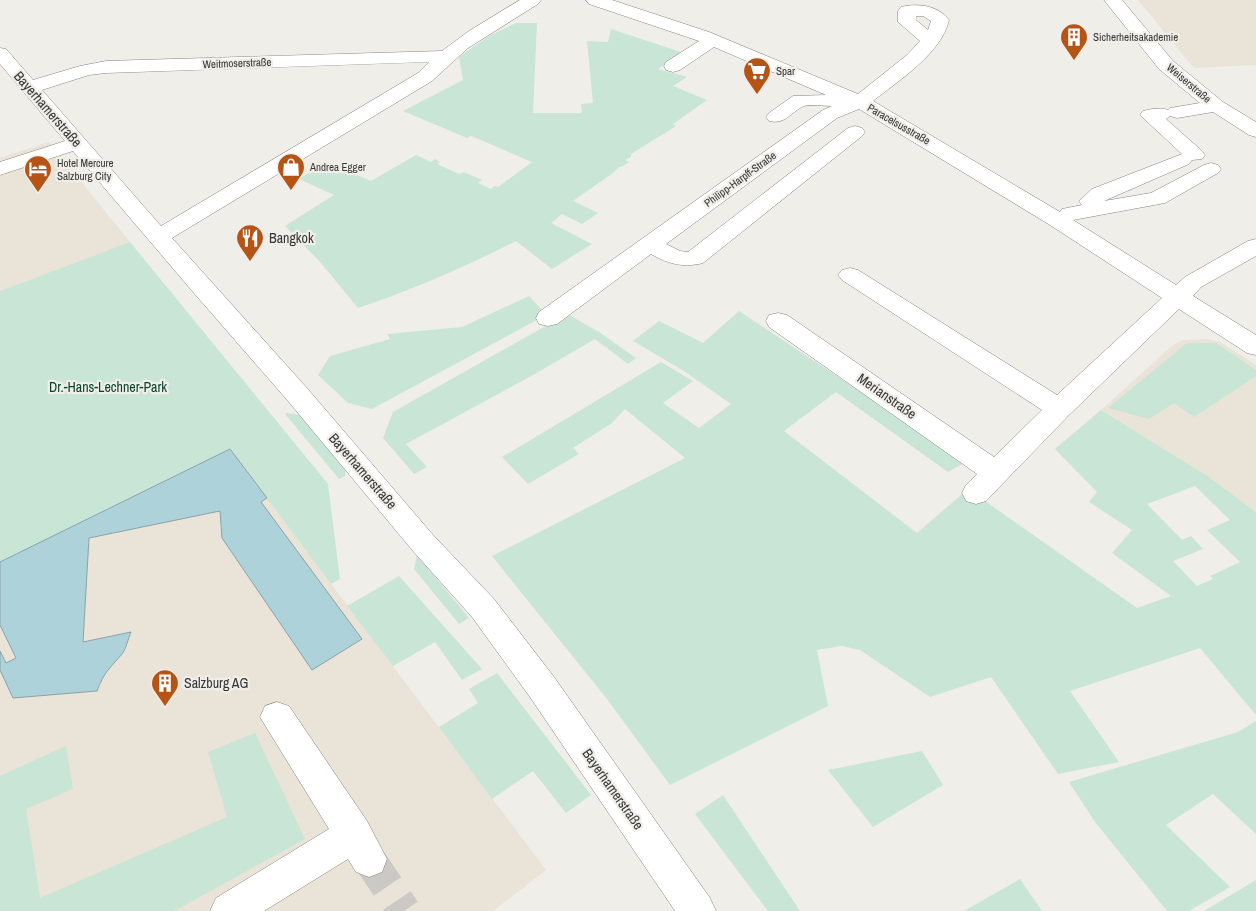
<svg xmlns="http://www.w3.org/2000/svg" width="1256" height="911" viewBox="0 0 1256 911" font-family="'Archivo Narrow',sans-serif">
<style>
.built{fill:#e9e3d8}
.green{fill:#c9e5d6;fill-rule:evenodd}
.water{fill:#add2da;stroke:#8aa3a8}
.lines{fill:none;stroke-linecap:round;stroke-linejoin:round}
.minor-tunnel{stroke:#cbc9c5;stroke-width:33;stroke-dasharray:33 17;stroke-linecap:butt}
.minor-casing{stroke:#86837f;stroke-width:1}
.minor{fill:#fff;fill-rule:evenodd}
.labels{text-anchor:middle;stroke-width:4.5;stroke-linejoin:round;paint-order:stroke}
.far-poi-label{font-size:11px;fill:#373634;stroke:#f0eee9;text-anchor:start}
.far-street-label{font-size:11px;fill:#373634;stroke:#f0eee9}
.street-label{font-size:14px;fill:#373634;stroke:#f0eee9}
.poi-label{font-size:14px;fill:#373634;stroke:#f0eee9;text-anchor:start}
.park-label{font-size:14px;fill:#06432d;stroke:#f0eee9}
</style>
<rect width="100%" height="100%" fill="#f0eee9"/>
<!-- built -->
<path class="built" d="M1138 0H1256V65L1194 68Z
M49 142 130 242 0 291V158Z
M1209 339 1220 342 1256 365V512L1209 477 1101 410 1173 345 1183 340Z
M230 449 546 870 493 911H0V562Z"/>
<!-- green -->
<path class="green" d="M516 23H537L533 113H582L581 104 593 103 587 41 608 42 611 29 681 52 658 69 687 77 673 86 707 100 673 124 676 126 631 154V157L625 160 629 162 623 166 619 167 613 173 573 201 598 213 582 224 562 214 551 223 592 244 552 269 516 241C465 267 412 290 358 308L321 263 285 226 334 195 299 179 326 162 371 181 416 155 431 162 435 159 440 162 437 164 459 174 464 172 482 180 478 183 491 189 495 186 498 187 532 162 471 136 467 138 403 111 463 80 459 57 489 36Z
M130 242 328 484 340 579 331 584 230 449 0 562V291Z
M529 296 546 315 372 409 348 403 318 375 330 356 390 339 387 334 462 327Z
M739 311 966 462 948 472 836 392 784 431 917 533 968 489 1137 608 1171 596 1112 553 1132 530 1089 502 1097 492 1055 449 1101 410 1209 477 1256 512V715L1200 648 1070 691 1119 762 1058 774 991 677 930 697 860 650 842 646 817 650 828 706 670 785 607 699 492 556 685 458 625 409 612 423 573 448 579 454 528 484 502 457 661 362 693 381 663 403 699 428 731 404 684 371 633 341 659 321 703 343ZM1195 486 1230 520 1207 530 1240 562 1210 576 1213 579 1197 586 1173 561 1203 549 1191 536 1182 540 1147 504Z
M567 314 599 332 636 358 628 364 595 339 533 375 406 444 427 467 414 474 383 438 393 412Z
M1187 343H1216L1256 370V376L1194 417 1174 403 1149 419 1108 408Z
M287 413 300 415 346 470 345 476 339 479 285 414Z
M417 555 469 618 459 624 414 569Z
M399 576 482 669 462 680 435 642 393 666 347 606Z
M497 673 591 795 566 813 533 771 492 799 439 727 478 703 469 689Z
M1256 721V834L1213 794 1166 825 1230 887 1189 911H1167L1095 822 1069 782 1238 732Z
M255 733 305 839 174 911H0V776L66 746 73 789 26 809 40 898 227 817 208 752Z
M922 751 943 785 873 827 828 770Z
M723 795 800 911H768L695 814Z
M1020 879 1042 911H964Z
M1256 880V911H1204Z"/>
<!-- water -->
<path class="water" d="M230 449 267 498 261 502 362 639 312 670 222 538 220 511 89 538 83 642 131 632C128 639 126 649 122 654 110 668 104 672 97 691L13 698 0 670V651L6 663 16 658 0 625V562Z"/>
<g class="lines">
<!-- minor-tunnel -->
<path class="minor-tunnel" d="M369 859 404 911"/>
<!-- minor casing -->
<g class="minor-casing">
<path id="minor" d="M520 0H541L538 4 468 48 432 81 172 238 306 387 433 535 494 599 554 677 710 898 716 911H675L530 697 472 617 413 551 288 401 193 292 73 151 0 175V162L65 141 0 64V48L6 49 33 80 80 66 106 61 442 51 469 31ZM429 62 418 73 161 226 42 90 89 75 106 73Z
M586 0H612L709 32 858 94 907 55 920 41 898 22V11L901 7C917 3 938 5 949 20 942 53 898 81 873 101L1060 212 1062 209 1082 205 1079 201 1092 189 1182 154 1140 115 1143 111C1152 109 1160 107 1168 110L1170 108 1200 103 1159 69 1104 0H1122L1173 61 1223 102 1256 122V137L1249 135 1213 112 1177 118 1170 116 1166 119 1202 151 1205 155 1202 159 1192 160 1189 164 1104 201 1151 193 1204 165 1211 163 1218 165 1221 169 1218 173 1165 203 1073 220 1176 285 1185 277 1248 241 1256 239V256L1201 287 1193 296 1256 335V355L1247 353 1179 309 1068 416 986 501 976 504 966 501 962 493 966 485 977 474 769 327 766 321 769 315 778 313 787 315 994 457 1042 410 842 280 838 275 842 270 850 268 858 270 1057 395 1162 298 1050 225 859 109 837 118 666 244 680 251 688 252 848 128 855 126 862 128 865 132 862 136 703 263C684 268 668 264 651 254L557 324 548 326 539 324 536 318 539 312 823 110 832 106C824 106 811 104 804 106 790 112 786 125 769 121L766 117 769 113 793 96 826 95 714 47 680 70 673 72 666 70 664 66 666 62 699 41 589 4ZM916 16H923L931 21 928 30 916 20Z
M277 702 289 706 367 821 387 859 382 872 369 877 356 872 348 859 264 911H210L216 898 329 829 260 717 265 706Z"/>
</g>
<!-- minor -->
<use href="#minor" class="minor"/>
</g>
<!-- icons -->
<defs>
<g id="building-pin" transform="scale(1.4375)"><path d="M0 17L-7.5 6A9.5 9.5 0 1 1 7.5 6Z" fill="#b55415" stroke="#f0eee9"/><path d="M-4-6H4V6H1V3H-1V6H-4ZM-2.5-4.3h1.7v1.8h-1.7ZM.8-4.3h1.7v1.8H.8ZM-2.5-1h1.7V.8h-1.7ZM.8-1h1.7V.8H.8Z" fill="#fff"/></g>
<g id="supermarket-pin" transform="scale(1.4375)"><path d="M0 17L-7.5 6A9.5 9.5 0 1 1 7.5 6Z" fill="#b55415" stroke="#f0eee9"/><path d="M-6-5.5h2.5l.6 2H6L4.5 2H-2.5L-4.4-4H-6ZM-1.5 3.2a1.3 1.3 0 1 0 .1 0ZM3 3.2a1.3 1.3 0 1 0 .1 0Z" fill="#fff"/></g>
<g id="shop-pin" transform="scale(1.4375)"><path d="M0 17L-7.5 6A9.5 9.5 0 1 1 7.5 6Z" fill="#b55415" stroke="#f0eee9"/><path d="M-5-2.5h2.3a2.7 3.5 0 0 1 5.4 0H5L5.5 6h-11ZM-1.5-2.5h3a1.5 2.3 0 0 0-3 0Z" fill="#fff"/></g>
<g id="hotel-pin" transform="scale(1.4375)"><path d="M0 17L-7.5 6A9.5 9.5 0 1 1 7.5 6Z" fill="#b55415" stroke="#f0eee9"/><path d="M-6-4.5h1.5V1H6V5H4.5V3h-9V5H-6ZM-4 0a1.8 1.8 0 1 1 3.6 0ZM.5 0V-2.5h3Q6-2.5 6 0Z" fill="#fff"/></g>
<g id="restaurant-pin" transform="scale(1.4375)"><path d="M0 17L-7.5 6A9.5 9.5 0 1 1 7.5 6Z" fill="#b55415" stroke="#f0eee9"/><path d="M-5-6h1v4h1v-4h1v4h1v-4h1v5L-1.5 .5V6h-2V.5L-5-1ZM5-6V6H3V1.5H1.5Q1.5-4 5-6Z" fill="#fff"/></g>
</defs>
<g fill-rule="evenodd">
<use href="#building-pin" x="1074" y="37"/>
<use href="#supermarket-pin" x="757" y="71"/>
<use href="#shop-pin" x="291" y="167"/>
<use href="#hotel-pin" x="38" y="169"/>
<use href="#restaurant-pin" x="250" y="238"/>
<use href="#building-pin" x="165" y="683"/>
</g>
<g class="labels">
<!-- far-poi labels -->
<g class="far-poi-label">
<text x="1093" y="41">Sicherheitsakademie</text>
<text x="776" y="75">Spar</text>
<text x="57" y="167">Hotel Mercure<tspan x="57" dy="13">Salzburg City</tspan></text>
<text x="310" y="171">Andrea Egger</text>
</g>
<!-- far-street labels -->
<g class="far-street-label">
<text transform="translate(237 63) rotate(-2)" y="4">Weitmoserstraße</text>
<text transform="translate(1189 83) rotate(40)" y="4">Weiserstraße</text>
<text transform="translate(899 124) rotate(30)" y="4">Paracelsusstraße</text>
<text transform="translate(740 179) rotate(-36)" y="4">Philipp-Harpff-Straße</text>
</g>
<!-- street labels -->
<g class="street-label">
<text transform="translate(48 109) rotate(49)" y="5">Bayerhamerstraße</text>
<text transform="translate(887 396) rotate(35)" y="5">Merianstraße</text>
<text transform="translate(363 471) rotate(49)" y="5">Bayerhamerstraße</text>
<text transform="translate(613 789) rotate(55)" y="5">Bayerhamerstraße</text>
</g>
<!-- poi labels -->
<g class="poi-label">
<text x="269" y="243">Bangkok</text>
<text x="184" y="688">Salzburg AG</text>
</g>
<!-- park labels -->
<g class="park-label">
<text x="108" y="392">Dr.-Hans-Lechner-Park</text>
</g>
</g>
</svg>
